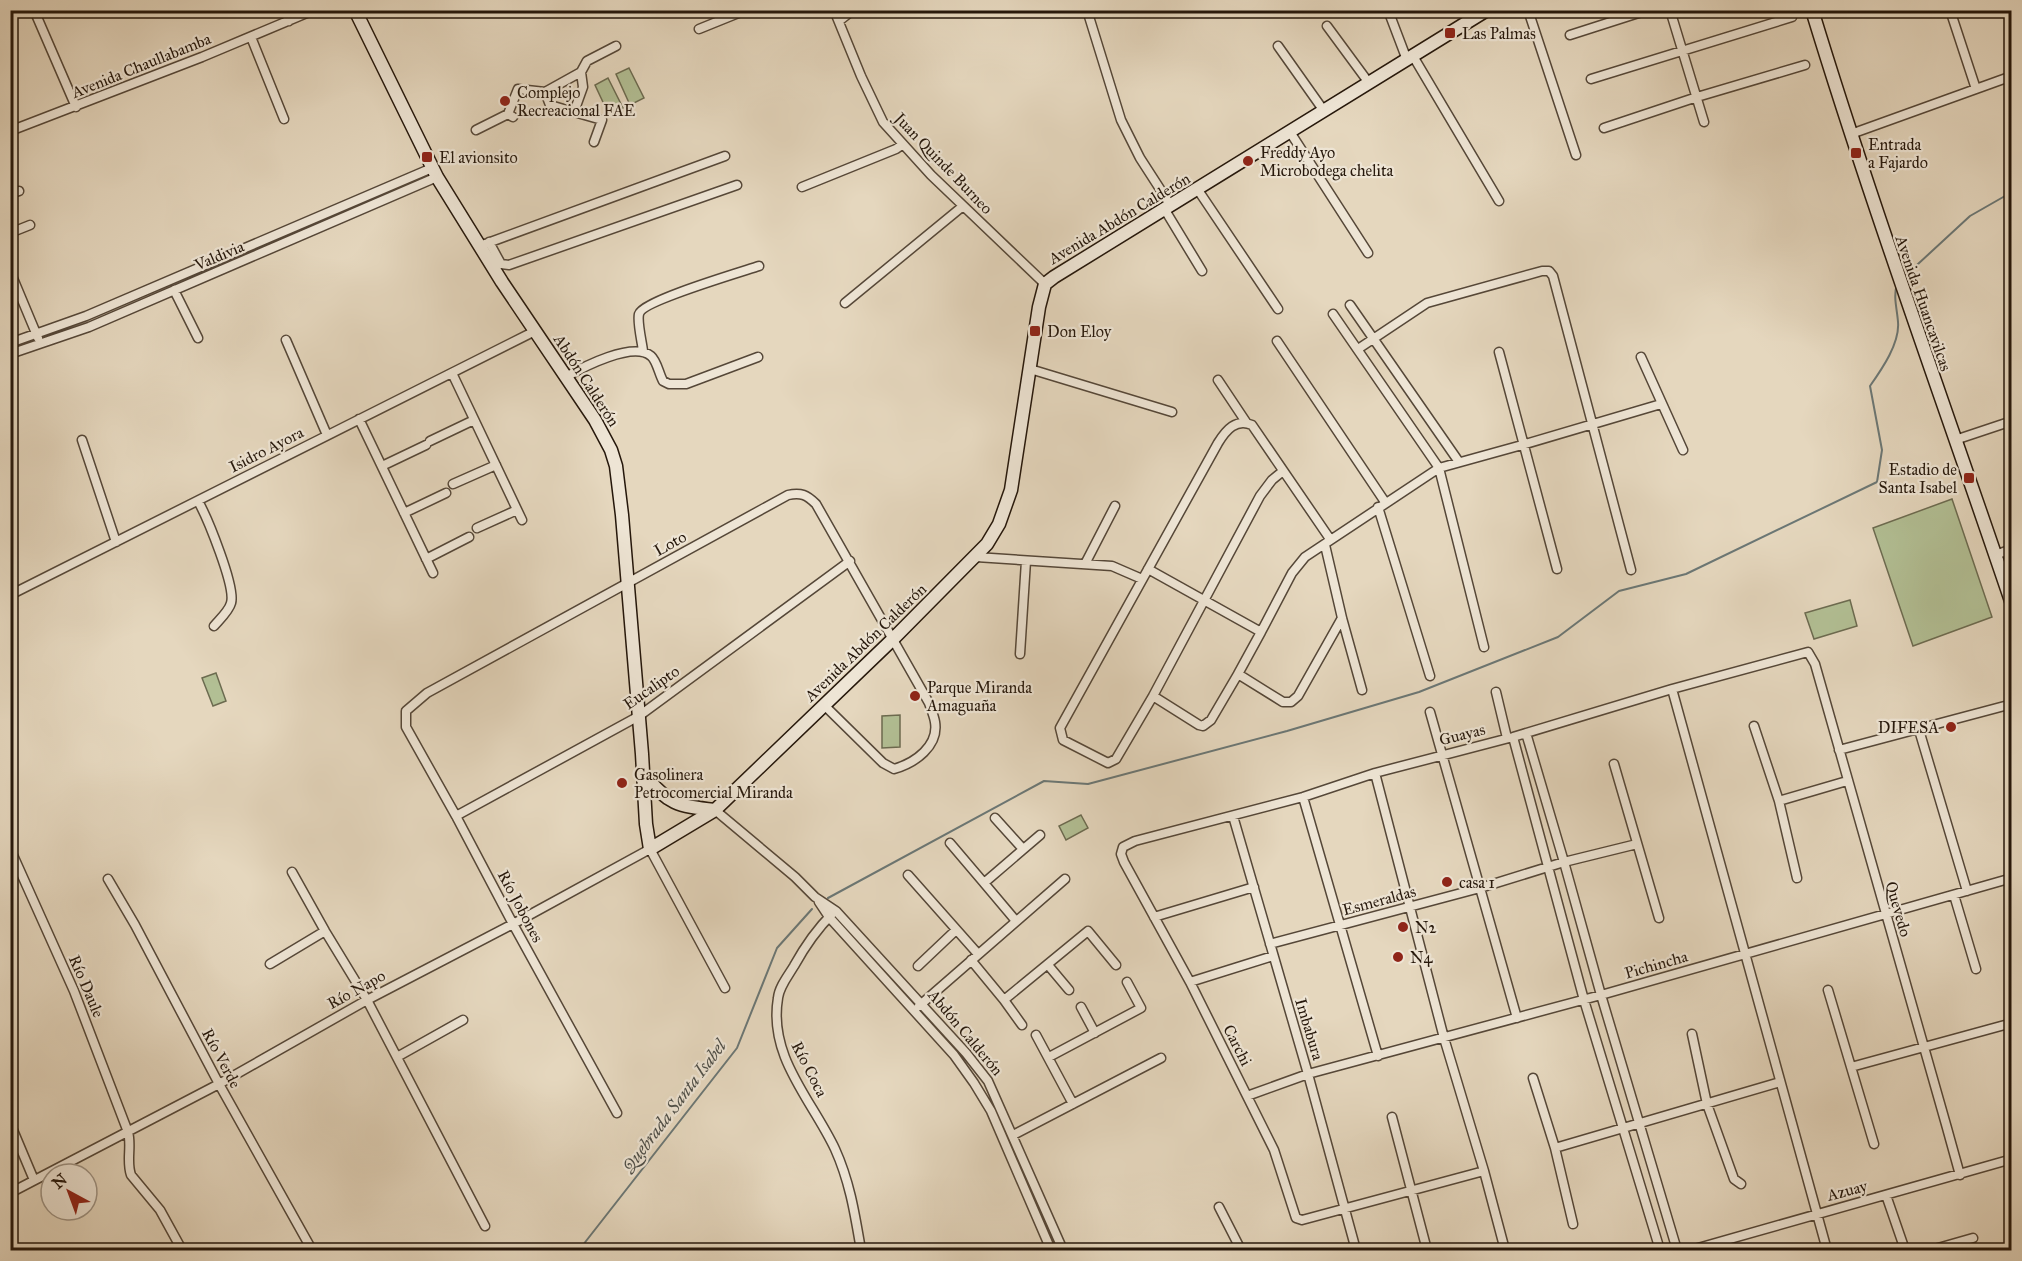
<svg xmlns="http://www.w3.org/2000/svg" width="2022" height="1261" viewBox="0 0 2022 1261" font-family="'IM FELL Great Primer',serif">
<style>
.green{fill:#b2bf94;stroke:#6c6b50;stroke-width:1.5}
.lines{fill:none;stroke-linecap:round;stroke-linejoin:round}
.stream{stroke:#6b7775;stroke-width:2}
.street-casing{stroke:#554738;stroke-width:11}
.secondary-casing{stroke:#25170b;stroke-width:15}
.street{stroke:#eee5d5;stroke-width:8}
.secondary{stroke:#eee5d5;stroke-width:12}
.poi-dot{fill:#8f2418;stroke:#eee5d5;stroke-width:2}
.labels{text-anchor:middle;stroke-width:4.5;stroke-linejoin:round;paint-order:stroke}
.poi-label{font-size:16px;fill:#25170b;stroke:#eee5d5;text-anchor:start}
.street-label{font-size:16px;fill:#25170b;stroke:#eee5d5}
.water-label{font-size:18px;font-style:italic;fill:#4e4f49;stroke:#eee5d5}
</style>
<rect width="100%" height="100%" fill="#e5d7be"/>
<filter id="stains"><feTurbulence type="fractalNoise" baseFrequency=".00333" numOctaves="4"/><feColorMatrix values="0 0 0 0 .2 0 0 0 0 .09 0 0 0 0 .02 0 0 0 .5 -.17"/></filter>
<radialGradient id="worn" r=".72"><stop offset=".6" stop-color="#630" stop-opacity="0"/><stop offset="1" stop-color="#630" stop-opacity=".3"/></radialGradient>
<!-- green -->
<path class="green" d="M629 68 644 98 630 105 616 74Z
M608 78 623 108 609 115 595 85Z
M1952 499 1992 617 1913 646 1873 528Z
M1850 600 1857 626 1814 639 1805 613Z
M216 673 226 701 213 706 202 678Z
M900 715V747L882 748V716Z
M1081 815 1088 828 1066 840 1059 826Z"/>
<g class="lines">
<!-- stream -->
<path class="stream" d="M1905 276 1970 216 2012 192
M828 898 1044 781 1088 784 1287 731 1419 692 1558 637 1619 591 1686 574 1877 482 1882 450 1870 386C1882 369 1900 343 1898 322 1897 308 1893 297 1897 284
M579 1250 737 1048 777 948 812 909"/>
<!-- street casing -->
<g class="street-casing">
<path id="street" d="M34 10 76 107
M284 10 289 21
M834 10 861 76 883 122 931 175 1045 284
M1087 10 1121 120 1140 158 1171 206
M1388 10 1407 60
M1528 10 1576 155
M1670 10 1704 122
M1950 10 1976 89
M839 21 853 10
M1327 26 1369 83
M699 29 746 10
M1570 35 1648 10
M251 37 284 119
M1278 46 1324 111
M1413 56 1499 201
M1591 79 1792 17
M545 92 550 105 574 112 583 87 581 72
M574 112 602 120 594 142
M508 114 518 89 545 92 581 72 587 61 616 46
M1604 128 1697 97 1805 65
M476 130 508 114 513 117
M10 131 202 57 314 10
M1290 132 1368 253
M1851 134 2012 76
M802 187 896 149 903 144
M1198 190 1278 309
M10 194 19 191
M1165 210 1202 271
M10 233 30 225
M489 242 501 264 509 265 737 185
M485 244 725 156
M10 271 38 338
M174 290 198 338
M10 299 20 295
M845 303 963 206
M1350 305 1459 462
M1333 314 1439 468 1484 647
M286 340 327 435
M1277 341 1385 502
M10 343 86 316 432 168
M1358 349 1427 303 1542 271H1549L1553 276 1631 570
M643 351C642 342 637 322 639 314 642 301 741 272 759 266
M1499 352 1557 569
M10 354 89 327 437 177
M1641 357 1683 450
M1030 369 1172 412
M452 373 522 520
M566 377C583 367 633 341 651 356 657 361 659 374 663 381L669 384H686L758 357
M1218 380 1246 422
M359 419 433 573
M82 440 116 542
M1955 440 2012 421
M430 441 474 420
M382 466 426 445
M1283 471 1272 480 1260 496 1153 696 1116 759 1108 763 1063 740 1060 728 1218 443C1226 430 1236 418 1252 425L1330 539
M453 484 496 465
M198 501C207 517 236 587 231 603 229 611 219 620 214 626
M1378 507 1430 676
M404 513 446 493
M477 528 517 510
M1325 545 1342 618 1362 690
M1995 555 2012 549
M976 557 1112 566 1142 579
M426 559 469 537
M1085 564 1115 506
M1148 569 1261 632 1238 674 1283 702H1291L1298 696 1342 618
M10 595 535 331
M1261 632 1292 573 1305 557 1439 468 1522 445 1661 404
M1020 654 1026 561
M1672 689 1827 1250
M1496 692 1507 738
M1153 696 1199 725 1203 726 1211 720 1238 674
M1430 712 1517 1018
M1754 726 1779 801 1797 878
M1919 730 1967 891
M1526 733 1564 862 1601 995 1677 1250
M1513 737 1584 1000 1660 1250
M1839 750 2012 704
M1614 764 1659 918
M1375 773 1444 1038 1484 1171 1505 1250
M1303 797 1378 1056
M1779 801 1847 781
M715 810 795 877 815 897 836 911 966 1053 988 1081 1063 1250
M456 816 639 716 850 561
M1233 816 1308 1074 1356 1250
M995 818 1023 849
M950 843 984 883
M12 853 74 991 128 1132C132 1146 126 1161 131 1175L160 1210 182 1250
M292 872 325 931 367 1000 485 1226
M908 875 978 954
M108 879 135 925 219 1084 312 1250
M1954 895 1976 969
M819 902 829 917 954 1055 974 1083 991 1111 1051 1250
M832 914C817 929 804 948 794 966 788 976 779 987 778 998 768 1057 812 1100 835 1149 850 1182 855 1215 861 1250
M1154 917 1254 887
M1016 921 984 883 1040 835
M1270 944 1480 888 1564 862 1637 844
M971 960 1004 1000 1088 931 1116 965
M270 964 325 931
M1048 965 1069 990
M918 966 956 930
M1190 982 1273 956
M1828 990 1874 1144
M1004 1000 1022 1025
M919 1006 1065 879
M1081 1007 1095 1033
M1692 1034 1707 1104 1734 1179 1741 1184
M1036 1035 1073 1104
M397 1057 463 1020
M1049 1057 1141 1008 1127 982
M1851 1067 2012 1023
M1533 1078 1555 1148 1573 1224
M1247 1096 1308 1074 1601 995 2012 878
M617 1113 513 924 456 816 406 727V711L427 693 788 495C801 492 807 495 816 504L929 703C931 709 934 716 935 722 939 746 915 763 894 769L883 763 824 705
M1392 1117 1427 1250
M10 1123 34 1180
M1013 1135 1161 1058
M1555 1148 1780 1082
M1484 1171 1302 1220 1296 1218 1274 1150 1190 982 1124 862 1121 854 1123 847 1135 841 1303 797 1375 773 1513 737 1672 689 1808 652 1815 664C1862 834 1913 1004 1960 1175
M10 1193 219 1084 367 1000 513 924 650 849 725 988
M1886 1195 1905 1250
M1219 1207 1241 1250
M1691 1250 2012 1159
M1931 1250 1973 1238"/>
</g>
<!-- secondary casing -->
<g class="secondary-casing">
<path id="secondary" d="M355 10 437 177 502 282 595 420 611 450 616 466 622 515 642 754 646 824 650 849 715 810 893 639 987 544 999 524 1011 490 1039 307 1045 284 1054 277 1487 10
M1812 10C1873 210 1945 406 2012 604
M644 775C669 804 676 806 715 810"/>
</g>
<!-- street -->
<use href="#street" class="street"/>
<!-- secondary -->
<use href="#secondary" class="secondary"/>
</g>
<!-- markers -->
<g class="poi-dot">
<rect x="1444" y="27" width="12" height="12" rx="3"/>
<circle cx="505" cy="101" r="6"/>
<rect x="1850" y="147" width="12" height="12" rx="3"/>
<rect x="421" y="151" width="12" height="12" rx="3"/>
<circle cx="1248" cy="161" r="6"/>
<rect x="1029" y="325" width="12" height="12" rx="3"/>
<rect x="1963" y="472" width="12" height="12" rx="3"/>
<circle cx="915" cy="696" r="6"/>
<circle cx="1951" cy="727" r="6"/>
<circle cx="622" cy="783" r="6"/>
<circle cx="1447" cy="882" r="6"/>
<circle cx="1403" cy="927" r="6"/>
<circle cx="1398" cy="957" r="6"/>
</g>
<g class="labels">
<!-- poi labels -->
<g class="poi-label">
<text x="1462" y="39">Las Palmas</text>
<text x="517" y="98">Complejo<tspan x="517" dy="18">Recreacional FAE</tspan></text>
<text x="1868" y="150">Entrada<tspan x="1868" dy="18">a Fajardo</tspan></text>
<text x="1260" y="158">Freddy Ayo<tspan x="1260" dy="18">Microbodega chelita</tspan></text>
<text x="439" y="163">El avionsito</text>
<text x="1047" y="337">Don Eloy</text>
<text x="1957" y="475" text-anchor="end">Estadio de<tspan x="1957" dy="18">Santa Isabel</tspan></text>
<text x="927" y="693">Parque Miranda<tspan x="927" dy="18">Amaguaña</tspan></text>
<text x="1939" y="733" text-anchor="end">DIFESA</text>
<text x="634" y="780">Gasolinera<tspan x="634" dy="18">Petrocomercial Miranda</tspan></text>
<text x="1459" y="888">casa 1</text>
<text x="1415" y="933">N2</text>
<text x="1410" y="963">N4</text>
</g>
<!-- street labels -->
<g class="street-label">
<text transform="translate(141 65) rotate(-22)" y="6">Avenida Chaullabamba</text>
<text transform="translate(944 163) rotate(46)" y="6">Juan Quinde Burneo</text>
<text transform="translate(1119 218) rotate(-31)" y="6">Avenida Abdón Calderón</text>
<text transform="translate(219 255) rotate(-23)" y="6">Valdivia</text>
<text transform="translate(1924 303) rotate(71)" y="6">Avenida Huancavilcas</text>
<text transform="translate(587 380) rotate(57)" y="6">Abdón Calderón</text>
<text transform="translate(266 449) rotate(-27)" y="6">Isidro Ayora</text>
<text transform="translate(670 543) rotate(-29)" y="6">Loto</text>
<text transform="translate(865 642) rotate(-44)" y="6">Avenida Abdón Calderón</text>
<text transform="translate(651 687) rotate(-35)" y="6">Eucalipto</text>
<text transform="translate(1462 734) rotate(-14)" y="6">Guayas</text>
<text transform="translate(1379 900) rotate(-15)" y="6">Esmeraldas</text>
<text transform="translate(521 906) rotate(62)" y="6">Río Jobones</text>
<text transform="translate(1899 909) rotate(74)" y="6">Quevedo</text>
<text transform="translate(1656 964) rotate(-16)" y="6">Pichincha</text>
<text transform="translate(87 986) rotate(67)" y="6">Río Daule</text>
<text transform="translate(356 989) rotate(-29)" y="6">Río Napo</text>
<text transform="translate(1310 1029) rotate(73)" y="6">Imbabura</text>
<text transform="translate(966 1032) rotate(50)" y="6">Abdón Calderón</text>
<text transform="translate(1238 1045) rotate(63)" y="6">Carchi</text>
<text transform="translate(222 1058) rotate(62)" y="6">Río Verde</text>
<text transform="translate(810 1069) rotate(63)" y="6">Río Coca</text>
<text transform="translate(1847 1190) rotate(-15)" y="6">Azuay</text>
</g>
<!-- water labels -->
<g class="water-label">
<text transform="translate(674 1106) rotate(-53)" y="6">Quebrada Santa Isabel</text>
</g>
</g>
<!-- margin -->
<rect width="2022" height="1261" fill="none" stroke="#e5d7be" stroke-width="36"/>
<rect x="12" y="12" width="1998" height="1237" fill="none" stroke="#25170b" stroke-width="3"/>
<rect x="18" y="18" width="1986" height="1225" fill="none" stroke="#25170b" stroke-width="1.5"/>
<!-- north arrow -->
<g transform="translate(69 1192) rotate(319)"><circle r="28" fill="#eee5d5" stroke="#9e9384" stroke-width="1.5"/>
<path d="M0-4.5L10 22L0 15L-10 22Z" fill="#8f2418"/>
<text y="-9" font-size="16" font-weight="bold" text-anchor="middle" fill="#25170b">N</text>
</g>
<rect width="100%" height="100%" filter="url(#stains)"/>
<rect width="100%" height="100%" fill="url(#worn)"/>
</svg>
